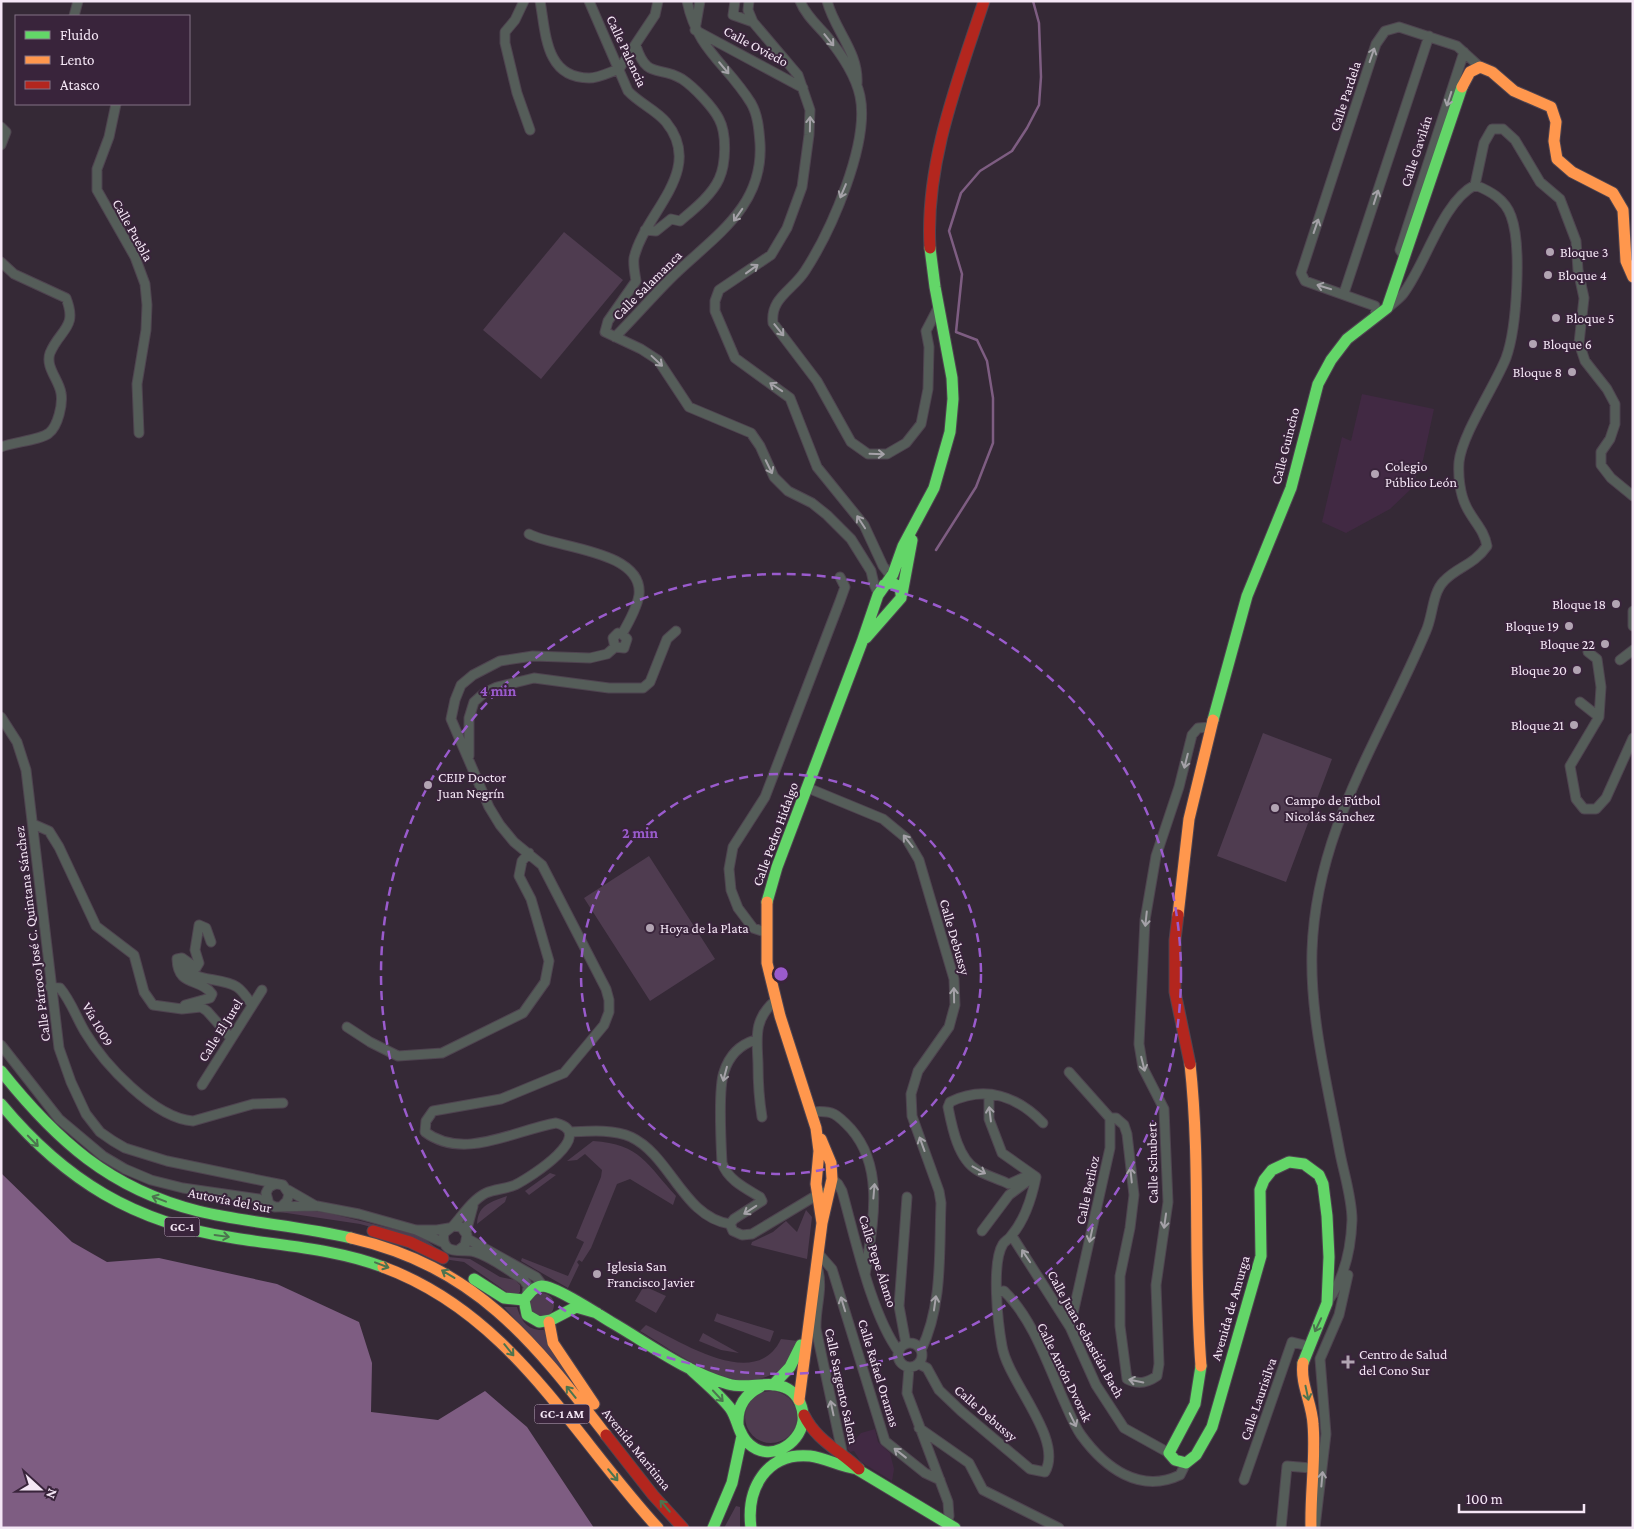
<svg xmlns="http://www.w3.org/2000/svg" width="1634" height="1529" viewBox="0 0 1634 1529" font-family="'Crimson Pro',serif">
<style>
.built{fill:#412943}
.green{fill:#4f3c50}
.water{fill:#7e5d82}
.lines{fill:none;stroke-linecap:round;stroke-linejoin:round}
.stream{stroke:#7e5d82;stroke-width:2.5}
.street-casing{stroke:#4f4450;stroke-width:11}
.fast-casing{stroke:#4f4450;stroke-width:13}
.slow-casing{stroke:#4f4450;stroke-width:13}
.jam-casing{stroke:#4f4450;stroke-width:13}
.street{stroke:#555d59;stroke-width:9}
.fast{stroke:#63d668;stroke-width:11}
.slow{stroke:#ff974d;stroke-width:11}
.jam{stroke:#b3261e;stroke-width:11}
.oneway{stroke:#a5a2a8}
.oneway2{stroke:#4c744f}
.ring{fill:none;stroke:#9a5bcd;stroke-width:2.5;stroke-dasharray:9 6}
.poi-dot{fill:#b2a4b3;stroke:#39243b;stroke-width:2}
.labels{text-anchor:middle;stroke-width:4;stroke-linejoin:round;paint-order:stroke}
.shield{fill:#39243b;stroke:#bdacbe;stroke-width:1}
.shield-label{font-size:12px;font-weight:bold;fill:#f5e7f6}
.street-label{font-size:14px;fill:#f5e7f6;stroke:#39243b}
.poi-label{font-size:14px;fill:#f5e7f6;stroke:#39243b;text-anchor:start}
.centre{fill:#9a5bcd;stroke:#39243b;stroke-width:2.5}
.ring-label{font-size:15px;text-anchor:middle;font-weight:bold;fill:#9a5bcd;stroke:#39243b;stroke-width:4;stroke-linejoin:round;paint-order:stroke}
</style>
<rect width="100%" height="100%" fill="#352936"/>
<!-- built -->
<path class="built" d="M1362 394 1434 409 1423 460 1411 489 1390 509 1346 533 1322 522 1342 437 1351 441Z
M875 1429 878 1442 890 1453 894 1469 892 1481 861 1462 854 1451 850 1452 847 1448 861 1433Z"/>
<!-- green -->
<path class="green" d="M564 232 623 280 541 379 483 330Z
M1263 733 1332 759 1286 882 1217 856Z
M649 856 715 959 650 1001 584 898Z
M593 1141C641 1144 647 1165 676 1196L673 1205 630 1179 617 1184 591 1248 582 1262 579 1260 577 1262 579 1265 568 1288 521 1261 522 1258 568 1276 584 1242 576 1238 601 1177 602 1170 585 1154 577 1160 567 1161Z
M550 1173 556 1175 529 1195 525 1191Z
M507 1196 505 1202 477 1224C478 1204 492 1202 507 1196Z
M289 1208 328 1213 414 1234 426 1240 448 1257 470 1259 500 1277 515 1280 520 1285V1292L514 1297 464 1262 450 1260 382 1230 360 1224 280 1212Z
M806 1210 812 1217 807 1259 751 1245 752 1242 773 1232 786 1221 797 1232Z
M644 1286 666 1296 656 1313 635 1301Z
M530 1305a12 12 0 1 1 24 0a12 12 0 1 1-24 0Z
M504 1307H517C521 1321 528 1331 544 1330L577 1387Z
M717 1313 718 1314 774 1331 770 1342 714 1321Z
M646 1325C682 1342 756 1392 781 1339L798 1341C793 1350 788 1363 779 1370 736 1401 678 1353 640 1331Z
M703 1333 739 1353 721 1350 699 1341Z
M745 1417a26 26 0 1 1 52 0a26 26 0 1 1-52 0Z
M736 1506 740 1507V1528H724Z"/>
<!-- water -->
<path class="water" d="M1 1173 72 1242 107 1262 159 1258 277 1284 359 1322 372 1363 371 1412 438 1420 485 1391 527 1427 594 1528H1Z"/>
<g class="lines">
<!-- stream -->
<path class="stream" d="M936 550 976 487 993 443V398L987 361 977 340 956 332 962 274 949 231 961 193 980 171 1012 151 1027 128 1039 105 1041 77 1039 23 1033 1"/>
<!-- street casing -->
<g class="street-casing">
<path id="street" d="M524 1 515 20 505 32V43L517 93 530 130
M540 1C546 33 545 78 589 78 599 78 610 72 619 69
M589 1 628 91C639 103 656 110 666 122 706 171 644 213 634 258 633 265 635 274 636 281L608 321 605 332 641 349 658 360 689 407 751 433 760 446 774 477 788 491 812 503 827 515 851 539 871 571 874 584 879 595
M735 1 733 15 753 22
M749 1 748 10 753 22 798 75 810 110 809 135 802 187 787 228 771 255 719 290 715 301V311L735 358 790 398 817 467 864 525 883 566 893 579
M800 1C805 14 816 24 825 34 840 52 855 73 860 96 870 143 831 231 805 271 793 290 770 298 773 323L817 381 851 442 868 454H887L906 443 921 424 928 389 929 347 926 331 938 308
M827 1C835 31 859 52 857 84
M74 16 78 1
M696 24 700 1
M695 30 803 88
M636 46C647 80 659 65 682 79 694 87 713 107 719 119 727 134 726 164 719 179 712 195 693 210 680 221L671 219 656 231 645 230
M619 69 655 15 658 1
M116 104 109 137 97 169V190L135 257 145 284 147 305 146 330 137 384 139 433
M1 127 6 132 1 145
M1475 185 1484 143 1492 129H1503L1515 140 1540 182 1560 199 1576 241 1578 270 1584 298 1579 343 1585 361 1607 389 1615 404V424L1610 439 1601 452V465L1611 478 1633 496
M1405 257 1400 250 1464 52
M1 262 14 274 66 298C78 328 60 329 50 353 45 367 59 380 61 393 63 404 58 426 49 433 41 440 13 442 1 447
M1344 293 1429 36
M1389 307C1393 303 1399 299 1403 294 1426 264 1442 202 1475 185
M1376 317 1375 306 1305 281 1301 273 1376 44 1385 31 1399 27 1457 46 1480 67
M615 337C634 318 651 298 670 279 711 238 764 209 760 143 759 130 758 115 751 103 727 64 697 50 687 1
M529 534C555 548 644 550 639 595 637 608 629 622 622 634
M1633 611V626
M615 647 613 638 618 633 622 634
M1588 652 1597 659 1601 687 1599 717 1570 766 1576 799 1584 809H1596L1606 798 1633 738
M1620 660 1633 650
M1580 702 1599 717
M1 717 17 742 26 770 59 1048 71 1082 86 1114 100 1132 113 1141 125 1148 167 1161 283 1185 289 1194 287 1201 282 1206
M469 756V718L474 702 484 693 497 687 534 678 609 688H643L650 682 667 639 676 631
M808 788 883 819 906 838 919 860 954 979 955 1005 949 1027 918 1071 911 1094 912 1116 939 1191 941 1203C939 1251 943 1306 921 1350
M33 824 49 831 59 847 96 926 134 955 144 992 153 1005 182 1009 201 1007 207 1011 231 1038
M765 932 753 928 738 908 731 890 729 869 733 847 765 797 840 601 845 587 840 577
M182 958 177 959C178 988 200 977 212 994L210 998 185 1005
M182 958C186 985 219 975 237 987 243 991 248 999 252 1005
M182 958 196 968 199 963 195 950 199 925 206 928 211 942
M50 987 60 988C71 1001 76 1017 85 1032 104 1064 154 1118 193 1121L253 1104 283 1103
M347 1027 370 1042 398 1056 442 1053 523 1013 545 982 549 961 531 899 519 876 522 861 529 853
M755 1040C739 1045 729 1056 724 1072 718 1088 721 1144 722 1163 728 1180 745 1188 760 1197L762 1201 734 1219 730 1224 733 1231 742 1235 752 1234 822 1192
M1 1045 59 1119 103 1156 125 1169 151 1180 183 1188 259 1199 275 1207 317 1206 359 1214 416 1230 444 1243
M1069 1072 1110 1118
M202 1085 262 990
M989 1095V1119L1002 1153 1036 1177
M812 1112C833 1110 837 1114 851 1129 886 1169 872 1227 865 1275
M762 1117C759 1099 758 1082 758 1063 757 1038 753 1019 776 1000
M1110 1118H1116L1124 1125 1127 1134 1134 1195 1130 1228 1120 1276V1326L1127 1379C1138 1385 1147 1383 1157 1376L1159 1364 1156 1285 1168 1202 1164 1109 1143 1068 1139 1044 1145 920 1156 856 1179 787 1192 735 1198 728 1211 727
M570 1132C590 1131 613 1129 631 1137 671 1156 683 1217 730 1224
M1036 1177 1027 1176 1009 1184C999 1179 987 1176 977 1170 958 1159 952 1127 948 1107L950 1102C985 1085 1017 1096 1043 1123
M832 1179 838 1184 842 1191C855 1237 871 1314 899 1352
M288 1190 314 1205
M269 1204 266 1193 269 1187 275 1184
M453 1226C462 1216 473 1199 486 1193 495 1189 506 1189 515 1185 531 1177 598 1134 556 1123 515 1130 464 1161 425 1132L426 1121 433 1111 501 1099 564 1073 604 1025 609 1012V1000L606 989 542 865 514 842 500 825 489 807 451 719 455 700 461 685 473 675 500 661 533 656 590 658 607 654 615 647 624 648 627 639 622 634
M417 1230H437L449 1228
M982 1231 1009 1195 1029 1180
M466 1232 473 1206
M1012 1236 1070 1327 1096 1385 1124 1428 1169 1453
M468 1239 536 1277 543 1286
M460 1249 465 1245 467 1235 461 1227 453 1226 444 1233C443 1238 443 1244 448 1248 455 1253 467 1249 475 1252 492 1257 509 1271 524 1280L528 1286 527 1295
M818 1253 832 1269 885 1441 925 1473 940 1480
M818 1270C823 1290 815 1309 816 1329L843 1456
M997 1292 1004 1291C1033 1319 1048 1365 1064 1401 1069 1412 1074 1425 1081 1435 1105 1468 1140 1494 1180 1475L1186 1463
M1328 1301C1345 1277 1351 1249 1352 1220 1352 1197 1343 1171 1339 1148 1327 1083 1310 1017 1312 951 1316 829 1381 738 1426 631 1433 616 1432 593 1444 581 1458 566 1473 566 1487 546 1484 529 1473 521 1466 506 1460 494 1458 476 1459 462 1462 434 1495 386 1506 358 1517 328 1522 245 1511 216 1505 199 1490 191 1475 185
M1070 1327 1110 1148V1118
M898 1355a12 12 0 1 1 24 0a12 12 0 1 1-24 0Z
M906 1344 899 1306 907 1197
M919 1364 927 1368 939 1390 961 1411 1030 1469 1045 1472C1064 1439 1008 1382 1002 1346 998 1324 991 1263 1003 1244 1005 1241 1009 1239 1011 1236 1025 1220 1032 1197 1036 1177
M909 1368 907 1393 948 1502 949 1516 947 1522
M919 1428 969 1463 983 1490 1059 1528
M1244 1480 1292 1342 1308 1346
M1315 1527 1326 1434 1320 1359 1339 1315 1348 1275
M1281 1528 1287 1466 1311 1468"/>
</g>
<!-- fast casing -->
<g class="fast-casing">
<path id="fast" d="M902 594 912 540
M866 638 901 598C902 586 895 581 884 585
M1213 720 1247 596 1291 488 1318 384 1331 360 1347 339 1387 308 1462 87
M767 902 777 867 862 642 878 595 893 574 903 546 934 488 950 432 953 399 952 378 935 287 930 248
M1 1071C56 1140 110 1189 198 1211 248 1223 300 1226 351 1238
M1 1104C65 1181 135 1223 234 1238 284 1246 336 1249 383 1267
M474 1279 504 1298 524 1300
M597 1313 576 1307 551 1320 539 1322 527 1315 524 1300C529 1294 533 1287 542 1286 555 1286 598 1314 611 1322 649 1344 686 1372 728 1384 747 1390 771 1379 788 1389 799 1395 804 1409 803 1421 799 1446 769 1462 749 1444 738 1435 738 1419 730 1408 718 1393 703 1381 689 1368
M1201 1366 1195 1404 1169 1453 1175 1460 1186 1463 1196 1455 1212 1427 1261 1256 1260 1190 1264 1180 1272 1170 1289 1162 1304 1164 1319 1175 1323 1184 1327 1216 1329 1257 1327 1303 1303 1363
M773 1385 790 1367 801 1345
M738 1424C737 1407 744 1395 760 1387
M850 1465 955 1528
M713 1528 732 1483 742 1436
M751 1528C746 1489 766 1452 810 1456 827 1458 842 1468 859 1469"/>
</g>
<!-- slow casing -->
<g class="slow-casing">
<path id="slow" d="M1462 87 1470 72 1480 67 1492 72 1514 91 1551 107 1556 122 1554 141 1557 159 1572 172 1613 193 1623 210 1626 261 1633 277
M767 902V963L780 1016 816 1128 819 1151 816 1184 822 1223
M1178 915 1189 819 1213 720
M1190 1064C1201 1164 1193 1265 1201 1366
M351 1238C475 1267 531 1338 606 1435
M383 1267C511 1314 570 1432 658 1528
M549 1322 553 1343 594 1404
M1303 1363C1300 1384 1312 1403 1313 1424 1316 1458 1310 1493 1311 1528
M799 1400 822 1223 832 1179 831 1163 821 1139"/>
</g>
<!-- jam casing -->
<g class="jam-casing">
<path id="jam" d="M930 248C925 163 958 80 984 1
M1178 915 1175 940V992L1190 1064
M373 1231 410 1242 443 1258
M804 1415C816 1440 839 1450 859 1469
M606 1435 653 1495 683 1528"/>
</g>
<!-- street -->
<use href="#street" class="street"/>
<!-- fast -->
<use href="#fast" class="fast"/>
<!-- slow -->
<use href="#slow" class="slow"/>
<!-- jam -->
<use href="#jam" class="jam"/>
</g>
<!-- one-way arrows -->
<defs><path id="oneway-shaft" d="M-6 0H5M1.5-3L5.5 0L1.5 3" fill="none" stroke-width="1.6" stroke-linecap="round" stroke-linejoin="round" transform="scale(1.25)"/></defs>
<g class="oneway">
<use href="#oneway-shaft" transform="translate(829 40) rotate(51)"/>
<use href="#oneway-shaft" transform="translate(1372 55) rotate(-71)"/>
<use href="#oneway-shaft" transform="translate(724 68) rotate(50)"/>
<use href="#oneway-shaft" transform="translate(1449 99) rotate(108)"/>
<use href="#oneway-shaft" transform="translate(810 124) rotate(-89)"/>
<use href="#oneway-shaft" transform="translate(843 191) rotate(113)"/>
<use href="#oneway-shaft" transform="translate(1376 197) rotate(-72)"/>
<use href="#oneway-shaft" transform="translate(738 215) rotate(125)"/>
<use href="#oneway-shaft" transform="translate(1316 226) rotate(-71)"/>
<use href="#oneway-shaft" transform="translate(752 269) rotate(-36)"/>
<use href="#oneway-shaft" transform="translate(1324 287) rotate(-163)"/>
<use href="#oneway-shaft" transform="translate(779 330) rotate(51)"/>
<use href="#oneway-shaft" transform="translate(657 361) rotate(43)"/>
<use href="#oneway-shaft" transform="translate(776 387) rotate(-146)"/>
<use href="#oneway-shaft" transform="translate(877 454) rotate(2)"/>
<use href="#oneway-shaft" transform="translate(769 467) rotate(64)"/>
<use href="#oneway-shaft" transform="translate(861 522) rotate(-123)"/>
<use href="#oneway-shaft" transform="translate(1186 761) rotate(104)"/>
<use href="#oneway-shaft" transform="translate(908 841) rotate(-128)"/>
<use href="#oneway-shaft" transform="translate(1146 919) rotate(96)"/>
<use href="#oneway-shaft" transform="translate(954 995) rotate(-91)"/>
<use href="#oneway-shaft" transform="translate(1143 1064) rotate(76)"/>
<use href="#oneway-shaft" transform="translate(725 1074) rotate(105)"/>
<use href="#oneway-shaft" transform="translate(990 1114) rotate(-97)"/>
<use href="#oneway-shaft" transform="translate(922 1144) rotate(-110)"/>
<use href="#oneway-shaft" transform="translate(979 1170) rotate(29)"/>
<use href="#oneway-shaft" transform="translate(1131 1175) rotate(-96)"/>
<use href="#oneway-shaft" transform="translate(874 1191) rotate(-85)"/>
<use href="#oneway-shaft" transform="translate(750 1210) rotate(147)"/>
<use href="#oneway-shaft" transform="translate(1165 1221) rotate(98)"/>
<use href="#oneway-shaft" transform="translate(1091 1235) rotate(102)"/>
<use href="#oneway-shaft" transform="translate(1026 1256) rotate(-124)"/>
<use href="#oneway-shaft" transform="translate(935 1303) rotate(-82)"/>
<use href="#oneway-shaft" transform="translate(843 1304) rotate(-107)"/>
<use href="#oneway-shaft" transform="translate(1136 1381) rotate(-168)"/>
<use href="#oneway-shaft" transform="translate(832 1408) rotate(-102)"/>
<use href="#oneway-shaft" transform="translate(1073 1420) rotate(64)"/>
<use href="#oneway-shaft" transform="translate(900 1453) rotate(-142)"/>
<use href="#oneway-shaft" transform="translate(1322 1479) rotate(-85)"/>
</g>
<g class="oneway2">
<use href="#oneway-shaft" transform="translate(33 1141) rotate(46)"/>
<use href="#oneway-shaft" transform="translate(159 1199) rotate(-159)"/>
<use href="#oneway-shaft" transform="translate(222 1236) rotate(8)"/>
<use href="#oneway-shaft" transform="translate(382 1265) rotate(21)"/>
<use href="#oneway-shaft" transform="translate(448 1274) rotate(-149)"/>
<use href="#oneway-shaft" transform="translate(1318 1325) rotate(115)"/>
<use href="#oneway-shaft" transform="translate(509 1350) rotate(51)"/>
<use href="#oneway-shaft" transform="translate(571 1392) rotate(-129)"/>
<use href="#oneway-shaft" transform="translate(1307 1393) rotate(78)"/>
<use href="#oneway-shaft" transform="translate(718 1396) rotate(47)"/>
<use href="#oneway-shaft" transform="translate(613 1475) rotate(50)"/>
<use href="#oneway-shaft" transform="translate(665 1506) rotate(-130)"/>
</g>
<!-- distance rings -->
<g class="ring">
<circle cx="781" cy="974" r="200"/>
<circle cx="781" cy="974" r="400"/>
</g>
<!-- markers -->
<g class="poi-dot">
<circle cx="1550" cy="252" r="5"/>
<circle cx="1548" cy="275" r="5"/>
<circle cx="1556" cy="318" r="5"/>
<circle cx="1533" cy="344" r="5"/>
<circle cx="1572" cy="372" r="5"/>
<circle cx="1375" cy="474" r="5"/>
<circle cx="1616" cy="604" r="5"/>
<circle cx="1569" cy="626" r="5"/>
<circle cx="1605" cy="644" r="5"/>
<circle cx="1577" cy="670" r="5"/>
<circle cx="1574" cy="725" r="5"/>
<circle cx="428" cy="785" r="5"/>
<circle cx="1275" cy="808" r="5"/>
<circle cx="650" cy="928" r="5"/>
<circle cx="597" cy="1274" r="5"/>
<path d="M1345.5 1354.5h5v5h5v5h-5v5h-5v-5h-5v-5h5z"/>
</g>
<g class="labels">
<!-- shield labels -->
<g class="shield">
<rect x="164.5" y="1217.5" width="35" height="19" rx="4"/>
<rect x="534.5" y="1404.5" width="55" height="19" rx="4"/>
</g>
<g class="shield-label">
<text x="182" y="1231">GC-1</text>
<text x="562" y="1418">GC-1 AM</text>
</g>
<!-- street labels -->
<g class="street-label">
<text transform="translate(756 46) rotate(28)" y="5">Calle Oviedo</text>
<text transform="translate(627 51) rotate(65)" y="5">Calle Palencia</text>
<text transform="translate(1345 96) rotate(-72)" y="5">Calle Pardela</text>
<text transform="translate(1416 151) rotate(-72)" y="5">Calle Gavilán</text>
<text transform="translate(133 230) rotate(61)" y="5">Calle Puebla</text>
<text transform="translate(647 285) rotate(-45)" y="5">Calle Salamanca</text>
<text transform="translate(1285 446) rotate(-76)" y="5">Calle Guincho</text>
<text transform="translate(775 834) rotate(-70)" y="5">Calle Pedro Hidalgo</text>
<text transform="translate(32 934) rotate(-97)" y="5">Calle Párroco José C. Quintana Sánchez</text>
<text transform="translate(955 937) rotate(74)" y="5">Calle Debussy</text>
<text transform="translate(98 1024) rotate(60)" y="5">Vía 1009</text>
<text transform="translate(220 1030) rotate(-58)" y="5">Calle El Jurel</text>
<text transform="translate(1152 1163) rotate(-91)" y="5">Calle Schubert</text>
<text transform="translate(1087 1190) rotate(-78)" y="5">Calle Berlioz</text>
<text transform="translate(230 1200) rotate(11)" y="5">Autovía del Sur</text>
<text transform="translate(878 1261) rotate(72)" y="5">Calle Pepe Álamo</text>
<text transform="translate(1230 1308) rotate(-74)" y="5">Avenida de Amurga</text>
<text transform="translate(1086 1334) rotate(61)" y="5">Calle Juan Sebastián Bach</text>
<text transform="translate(1065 1372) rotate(64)" y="5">Calle Antón Dvorak</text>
<text transform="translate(879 1373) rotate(73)" y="5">Calle Rafael Oramas</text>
<text transform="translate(842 1386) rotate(78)" y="5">Calle Sargento Salom</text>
<text transform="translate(1258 1399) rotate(-71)" y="5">Calle Laurisilva</text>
<text transform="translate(986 1413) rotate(41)" y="5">Calle Debussy</text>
<text transform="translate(637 1449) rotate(51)" y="5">Avenida Maritima</text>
</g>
<!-- poi labels -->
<g class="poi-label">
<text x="1560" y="257">Bloque 3</text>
<text x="1558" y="280">Bloque 4</text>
<text x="1566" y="323">Bloque 5</text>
<text x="1543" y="349">Bloque 6</text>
<text x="1562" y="377" text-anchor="end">Bloque 8</text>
<text x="1385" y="471">Colegio<tspan x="1385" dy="16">Público León</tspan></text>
<text x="1606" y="609" text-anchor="end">Bloque 18</text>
<text x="1559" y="631" text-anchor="end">Bloque 19</text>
<text x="1595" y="649" text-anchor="end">Bloque 22</text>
<text x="1567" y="675" text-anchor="end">Bloque 20</text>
<text x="1564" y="730" text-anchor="end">Bloque 21</text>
<text x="438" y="782">CEIP Doctor<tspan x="438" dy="16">Juan Negrín</tspan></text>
<text x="1285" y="805">Campo de Fútbol<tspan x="1285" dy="16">Nicolás Sánchez</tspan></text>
<text x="660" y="933">Hoya de la Plata</text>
<text x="607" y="1271">Iglesia San<tspan x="607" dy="16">Francisco Javier</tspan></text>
<text x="1359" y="1359">Centro de Salud<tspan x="1359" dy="16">del Cono Sur</tspan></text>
</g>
</g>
<circle cx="781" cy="974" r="8" class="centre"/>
<g class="ring-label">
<text x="498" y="696">4 min</text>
<text x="640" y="838">2 min</text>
</g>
<!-- border -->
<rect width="1634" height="1529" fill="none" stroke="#f5e7f6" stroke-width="5"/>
<!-- legend -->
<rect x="15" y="15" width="175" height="90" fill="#39243b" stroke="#847286"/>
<rect x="25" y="31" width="25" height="8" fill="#63d668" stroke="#847286"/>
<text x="60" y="40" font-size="15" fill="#f5e7f6">Fluido</text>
<rect x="25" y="56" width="25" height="8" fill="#ff974d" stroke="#847286"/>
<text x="60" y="65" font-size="15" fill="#f5e7f6">Lento</text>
<rect x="25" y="81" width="25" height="8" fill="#b3261e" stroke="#847286"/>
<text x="60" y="90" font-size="15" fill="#f5e7f6">Atasco</text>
<!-- north arrow -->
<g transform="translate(40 1489) rotate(111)" stroke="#39243b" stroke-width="4" paint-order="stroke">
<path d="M0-4L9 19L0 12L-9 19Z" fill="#f5e7f6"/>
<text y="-8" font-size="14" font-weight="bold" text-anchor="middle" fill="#f5e7f6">N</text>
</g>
<!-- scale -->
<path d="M1459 1504v8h125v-8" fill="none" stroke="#f5e7f6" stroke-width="2.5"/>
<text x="1466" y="1504" font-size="15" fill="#f5e7f6" stroke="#39243b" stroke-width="4" paint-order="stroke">100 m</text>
</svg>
